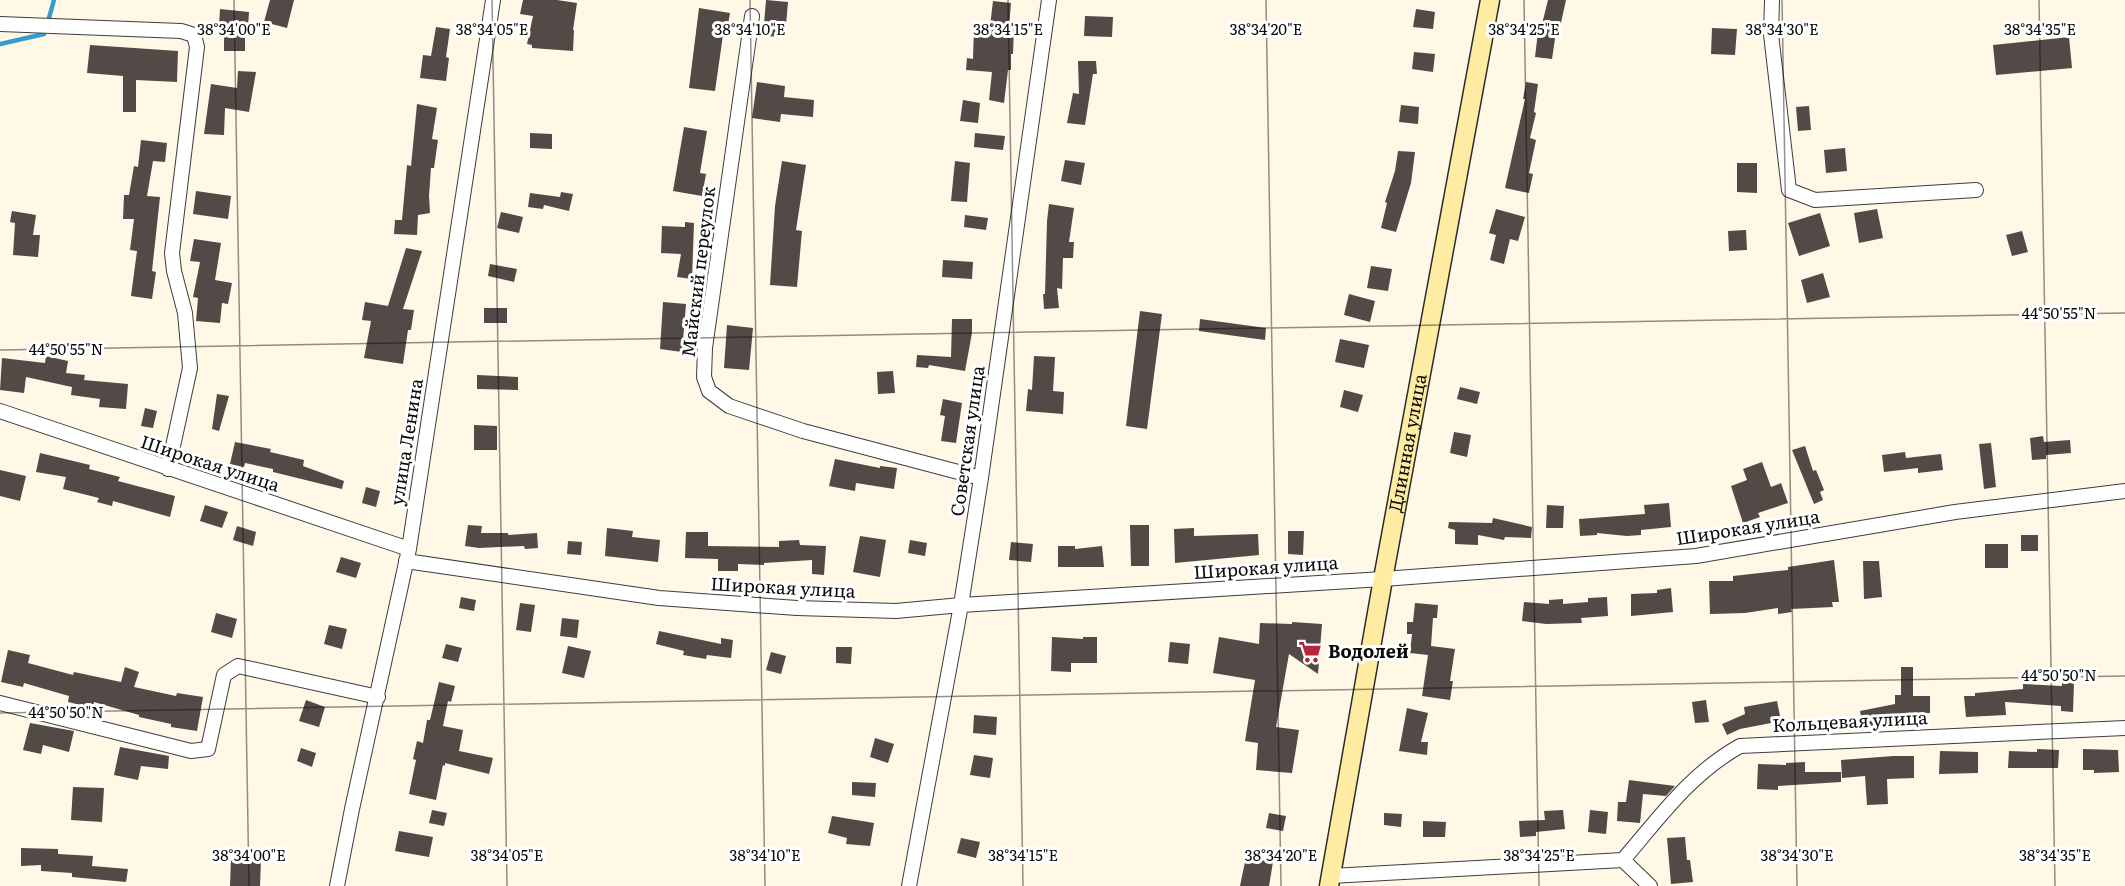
<svg xmlns="http://www.w3.org/2000/svg" width="2125" height="886" viewBox="0 0 2125 886" font-family="Literata,serif">
<style>
.lines{fill:none;stroke-linecap:round;stroke-linejoin:round}
.stream{stroke:#359ccb;stroke-width:4.5}
.building{fill:#524a46}
.minor-casing{stroke:#3d3d3d;stroke-width:16}
.secondary-casing{stroke:#2c2c2c;stroke-width:21}
.minor{stroke:#fff;stroke-width:14}
.secondary{stroke:#feeca2;stroke-width:18}
.ticks{fill:none;stroke:#0a0a0a;stroke-width:1.5;stroke-opacity:0.45}
.labels{text-anchor:middle;stroke-width:6;stroke-linejoin:round;paint-order:stroke}
.street-label{font-size:18px;fill:#0a0a0a;stroke:#fff}
.poi-label{font-size:18px;font-weight:bold;fill:#0a0a0a;stroke:#fff;text-anchor:start}
.ticks-label{font-size:15px;text-anchor:middle;fill:#0a0a0a;stroke:#fff;stroke-width:6;stroke-linejoin:round;paint-order:stroke}
</style>
<rect width="100%" height="100%" fill="#fff8e6"/>
<g class="lines">
<!-- stream -->
<path class="stream" d="M49 18 54 0
M0 44 44 34"/>
</g>
<!-- building -->
<path class="building" d="M270 0H294L287 28 264 22Z
M523 0H557L577 3 573 30H574L573 51 532 48V45L527 44 533 16 520 14Z
M766 0 788 2 785 37 763 36Z
M1548 0H1566L1559 32H1556L1552 59 1535 57 1539 23 1542 24Z
M993 1 1011 3 1009 27H1014L1013 54H1011V70H1008L1004 103 989 100 992 72 966 70 967 58 973 59 974 26H990Z
M699 8 730 13 726 36 723 35 715 91 689 88Z
M220 9 249 12 248 28H245V51H224V26L219 25Z
M1416 9 1435 12 1433 29 1413 27Z
M1085 16 1113 17 1112 37 1084 36Z
M436 27 450 29 446 57 449 58 446 81 420 78 423 55 431 56Z
M1712 28 1737 29 1735 55 1711 54Z
M2069 37 2072 68 1996 75 1993 45Z
M90 45 178 51 177 82 136 80V112H123V76L87 73Z
M1414 52 1435 54 1433 72 1412 69Z
M1078 61H1096L1097 74H1093L1085 125 1067 123 1073 93 1079 94Z
M238 71 256 72 249 112 225 108 224 135 204 134 211 84 237 88Z
M757 82 785 86 784 97 814 100 813 117 781 114 780 122 752 118Z
M1526 82 1538 84 1534 112 1536 113 1530 138 1536 140 1529 173 1533 174 1529 193 1505 188 1525 99H1523Z
M963 100 980 103 978 123 960 121Z
M417 104 437 108 432 139 438 140 434 168H431L429 196 430 213 418 215 417 235 394 234 395 220H402L407 165 411 166Z
M1401 105 1419 107 1418 124 1399 122Z
M1809 106 1811 130 1798 131 1796 107Z
M684 127 707 131 700 173 706 174 702 196 673 191Z
M530 133 552 134V149L530 148Z
M975 133 1005 136 1003 150 974 147Z
M141 140 167 143 165 162 153 161 147 196 160 197 152 271 156 272 152 299 131 296 137 251 130 250 134 219H123L124 195H129L134 166 138 167Z
M1845 148 1847 171 1826 173 1824 150Z
M1398 151 1415 152 1411 183 1396 232 1381 228 1387 203 1385 202 1395 171Z
M1065 160 1085 163 1081 185 1061 181Z
M782 161 806 165 796 230 802 231 797 287 770 285 775 206Z
M955 161 970 163 967 202 951 201Z
M1737 163H1757V193L1737 192Z
M196 191 231 196 228 219 193 214Z
M561 192 573 194 569 211 544 205 543 209 528 207 530 193 560 197Z
M1049 204 1074 208 1069 242H1074L1073 258H1063L1062 289 1057 288 1059 308 1044 309 1043 294H1045L1047 221Z
M1496 209 1525 217 1518 241 1510 239 1504 264 1490 260 1496 235 1489 233Z
M1877 209 1883 238 1859 243 1854 213Z
M12 211 36 215 33 235H40L38 257 13 255 15 223 10 222Z
M501 212 523 217 519 233 497 228Z
M1820 213 1830 246 1799 256 1788 223Z
M965 215 988 218 986 230 964 227Z
M685 222 694 223 692 279 677 277 681 254 661 253 662 226 685 227Z
M1746 230 1747 250 1729 251 1728 231Z
M2022 231 2028 252 2012 256 2006 235Z
M194 239 221 243 215 280 232 283 228 304 222 303 220 323 196 321 198 298 193 297 200 262 190 261Z
M406 248 422 251 403 309 414 310 411 330H408L403 364 364 358 371 321 362 320 365 302 388 306Z
M943 260 973 262 972 279 942 277Z
M490 264 517 269 514 282 488 276Z
M1371 266 1392 269 1388 291 1367 288Z
M1823 273 1830 297 1807 303 1801 280Z
M1349 294 1375 301 1370 322 1344 315Z
M663 302 686 304 682 352 660 349Z
M484 308H507V323H484Z
M1140 311 1162 314 1147 429 1126 426Z
M952 319H972V333L965 371 929 365 928 368 916 367 917 355 951 357Z
M1200 319 1266 328 1265 340 1199 331Z
M727 325 753 328 749 370 724 368Z
M1340 339 1369 345 1364 368 1335 362Z
M46 356 68 361 66 373 85 375 84 380 128 384 126 409 99 407 100 399 71 395 72 387 26 377 24 393 0 390 2 358 45 363Z
M1034 356 1055 357 1053 391 1064 392 1063 414 1026 411 1028 389 1032 390Z
M893 371 895 393 878 394 877 372Z
M477 375 518 377V390L477 389Z
M1460 387 1480 392 1477 404 1457 399Z
M1344 390 1363 395 1358 412 1340 407Z
M217 394 229 396 219 431 212 429Z
M943 399 962 403 956 443 941 441 945 416 940 415Z
M145 408 157 411 153 428 141 426Z
M474 425 497 426V450H474Z
M1454 432 1471 435 1467 457 1450 453Z
M2043 436 2044 442 2070 440 2071 453 2046 455V459L2032 460 2030 438Z
M235 442 271 449 270 452 304 460 303 466 344 481 342 489 273 472V469L245 463 244 467 230 464Z
M1991 443 1996 487 1984 489 1979 444Z
M1805 446 1813 471 1816 470 1824 490 1820 492 1823 500 1814 504 1792 450Z
M1905 452 1906 458 1941 454 1943 470 1918 473V468L1884 472 1882 455Z
M40 453 90 465 89 469 120 477 118 481 175 496 170 517 113 501 112 506 97 502 99 498 63 489 66 477 36 472Z
M835 459 880 468V466L897 468 894 489 856 483 855 491 829 486Z
M1762 462 1771 487 1781 483 1788 503 1758 513 1760 517 1743 523 1731 486 1747 480 1743 469Z
M0 470 26 476 20 501 0 496Z
M366 487 380 491 376 507 362 503Z
M1669 503 1671 527 1641 530V535L1627 536 1597 533V535L1580 536 1579 519 1645 514 1644 505Z
M205 505 228 512 222 528 200 521Z
M1547 505 1564 506 1563 528H1546Z
M1493 518 1532 527 1531 538 1505 537 1504 540 1478 535V545L1455 544V530L1448 528 1449 522 1492 523Z
M468 525 482 526 481 533H508V535L537 533 538 548 525 549 524 546 479 548 465 546Z
M1130 525H1149V566H1131Z
M237 526 256 532 253 546 233 540Z
M607 528 633 531 632 537 660 540 658 562 605 556Z
M1194 528V536L1258 534 1259 555 1175 563 1174 529Z
M1288 531H1304L1303 555 1288 554Z
M686 532H708V546L779 547V541L799 540 800 545 826 546 824 575 812 574V560L764 563V565L738 564V571H718V559L685 558Z
M2021 535H2038V551H2021Z
M860 536 886 540 880 577 853 572Z
M910 540 927 543 925 556 908 553Z
M568 541 582 542 581 555 567 554Z
M1011 542 1033 544 1031 562 1009 560Z
M1985 544H2008V568H1985Z
M1058 546H1075V549L1102 546 1104 567H1058Z
M341 557 361 563 356 578 336 572Z
M1834 560 1839 602H1832L1833 607 1791 609 1792 612 1778 614V608L1745 613 1710 614 1709 581H1733V576L1788 570V567Z
M1863 561H1879L1882 597 1864 599Z
M1671 588 1673 612 1631 616V594L1657 593V590Z
M461 597 476 600 474 611 459 608Z
M1607 597 1608 616 1581 618 1582 623 1546 624 1522 621 1524 602 1549 604V600L1563 599V604L1588 602V598Z
M520 603 535 605 531 632 516 630Z
M1415 603 1438 605 1437 618H1433L1431 646 1455 649 1450 681H1453L1450 700 1422 696 1428 655 1410 653 1412 634H1407V622H1413Z
M216 613 237 619 232 638 211 632Z
M562 618 579 620 577 638 560 636Z
M1292 622 1322 624 1318 674 1289 654 1276 727 1299 730 1292 773 1256 770 1258 743 1245 741 1255 680 1213 673 1219 637 1259 644 1260 623 1292 624Z
M329 625 347 629 342 649 324 644Z
M659 631 721 644V638L733 640 731 658 707 655 706 659 683 655 684 651 656 644Z
M1052 637 1083 639V637H1097V663H1071V672L1051 671Z
M1170 642 1190 644 1188 664 1168 662Z
M446 644 462 648 458 662 442 658Z
M568 646 591 651 584 678 562 673Z
M836 647H852L851 664 836 663Z
M8 650 30 655 28 663 73 675 74 672 121 682 125 667 139 672 134 687 176 696 177 693 203 697 197 731 171 727V724L139 717V715L94 702 93 708 68 702 69 696 24 683 23 687 1 682Z
M771 652 786 656 781 674 766 670Z
M1901 667H1913V696H1930V713H1912V722L1877 721V725L1863 727 1860 711 1895 704V695H1901Z
M439 682 455 686 451 702 448 701 443 726 463 730 459 751 493 758 489 774 445 763V766L443 765 436 800 409 794 416 760 413 759 417 741 423 743 427 720H430Z
M2062 682H2074L2073 712 2061 711V706L2005 702 2006 715 1966 717 1964 696H1975V693L2023 689V684L2062 686Z
M306 700 325 707 319 727 299 721Z
M1706 700 1709 722 1695 723 1692 702Z
M1777 701 1781 721 1740 729 1727 735 1722 724 1745 714 1744 707Z
M1407 708 1428 713 1421 742H1428L1427 755 1399 751Z
M974 715 997 717 996 735 973 733Z
M30 723 74 731 69 752 43 745 41 754 23 750Z
M875 738 894 744 888 763 870 757Z
M120 747 169 756 168 769 141 766 138 780 114 775Z
M301 748 316 753 312 767 297 761Z
M2037 749 2059 750 2058 768H2008L2009 751 2037 752Z
M2083 749 2118 750 2119 772 2094 773V770H2083Z
M1940 751 1978 752V773L1939 774Z
M974 755 993 758 990 778 970 775Z
M1893 756H1914V778L1887 779 1888 804 1867 805 1865 776 1842 778 1841 760Z
M1805 762V772H1841V782L1778 786V790L1757 789 1758 764 1786 765V763Z
M1629 780 1675 786 1666 796 1643 794 1640 823 1617 821 1618 802H1626Z
M852 782 876 783 875 797 852 795Z
M73 787 104 788 102 822 71 820Z
M432 810 447 813 444 826 429 823Z
M1563 810 1565 829 1536 832V836L1520 837 1519 821 1545 820 1544 811Z
M1590 810 1608 812 1606 834 1588 832Z
M1269 813 1286 816 1283 831 1266 828Z
M1384 813 1402 814 1401 827 1384 825Z
M832 816 874 823 870 846 846 844 847 838 828 833Z
M1423 821 1446 822 1445 837H1423Z
M399 831 433 837 429 857 395 851Z
M1685 837 1687 860H1690L1693 882 1671 884 1667 838Z
M961 838 980 842 976 858 957 853Z
M21 848 58 849V854L93 856 92 866 128 869 126 882 72 877V873L41 871V865L21 866Z
M1246 857 1273 862 1269 886H1240Z
M231 858 261 859 260 886H230Z"/>
<g class="lines">
<!-- minor casing -->
<g class="minor-casing">
<path id="minor" d="M1772 0 1771 34 1789 190 1815 200 1976 190
M752 16 705 348 704 377 709 391 729 406 803 431 981 478
M0 24 181 31 194 35 197 47 172 253 174 271 185 313 190 368 168 469
M0 411 409 549
M406 561 659 598 797 608 896 611 961 605 1383 579 1696 556 1955 512 2125 491
M0 703 191 751 208 749 224 675 238 666 378 697
M1623 860 1650 886
M1331 876 1623 860C1660 817 1690 774 1740 746L2125 728
M337 886 352 809 409 549 493 0
M909 886 961 605 981 478 1049 0"/>
</g>
<!-- secondary casing -->
<g class="secondary-casing">
<g id="secondary">
<path id="s1" d="M1329 886 1383 579 1490 0"/>
</g>
</g>
<!-- minor -->
<use href="#minor" class="minor"/>
<!-- secondary -->
<use href="#secondary" class="secondary"/>
</g>
<!-- ticks -->
<path class="ticks" d="M234 0 249 886M492 0 507 886M750 0 765 886M1008 0 1023 886M1266 0 1281 886M1524 0 1539 886M1782 0 1797 886M2039 0 2055 886M0 350 2125 313M0 713 2125 676"/>
<!-- icons -->
<defs>
<g id="supermarket-bare" transform="scale(1.8)"><path d="M-6-5.5h2.5l.6 2H6L4.5 2H-2.5L-4.4-4H-6ZM-1.5 3.2a1.3 1.3 0 1 0 .1 0ZM3 3.2a1.3 1.3 0 1 0 .1 0Z" fill="#b62539" stroke="#fff" stroke-width="2.5" paint-order="stroke"/></g>
</defs>
<g fill-rule="evenodd">
<use href="#supermarket-bare" x="1310" y="652"/>
</g>
<g class="labels">
<!-- street labels -->
<g class="street-label">
<text transform="translate(699 272) rotate(-83)" y="6">Майский переулок</text>
<text transform="translate(968 441) rotate(-82)" y="6">Советская улица</text>
<text transform="translate(407 442) rotate(-81)" y="6">улица Ленина</text>
<text dy="6" stroke="none"><textPath href="#s1" startOffset="450">Длинная улица</textPath></text>
<text transform="translate(210 464) rotate(18)" y="6">Широкая улица</text>
<text transform="translate(1748 528) rotate(-9)" y="6">Широкая улица</text>
<text transform="translate(1266 568) rotate(-4)" y="6">Широкая улица</text>
<text transform="translate(783 588) rotate(3)" y="6">Широкая улица</text>
<text transform="translate(1850 722) rotate(-3)" y="6">Кольцевая улица</text>
</g>
<!-- poi labels -->
<g class="poi-label">
<text x="1328" y="658">Водолей</text>
</g>
</g>
<g class="ticks-label">
<text x="234" y="35">38°34'00"E</text>
<text x="492" y="35">38°34'05"E</text>
<text x="750" y="35">38°34'10"E</text>
<text x="1008" y="35">38°34'15"E</text>
<text x="1266" y="35">38°34'20"E</text>
<text x="1524" y="35">38°34'25"E</text>
<text x="1782" y="35">38°34'30"E</text>
<text x="2040" y="35">38°34'35"E</text>
<text x="2059" y="319">44°50'55"N</text>
<text x="66" y="355">44°50'55"N</text>
<text x="2059" y="681">44°50'50"N</text>
<text x="66" y="718">44°50'50"N</text>
<text x="249" y="861">38°34'00"E</text>
<text x="507" y="861">38°34'05"E</text>
<text x="765" y="861">38°34'10"E</text>
<text x="1023" y="861">38°34'15"E</text>
<text x="1281" y="861">38°34'20"E</text>
<text x="1539" y="861">38°34'25"E</text>
<text x="1797" y="861">38°34'30"E</text>
<text x="2055" y="861">38°34'35"E</text>
</g>
</svg>
